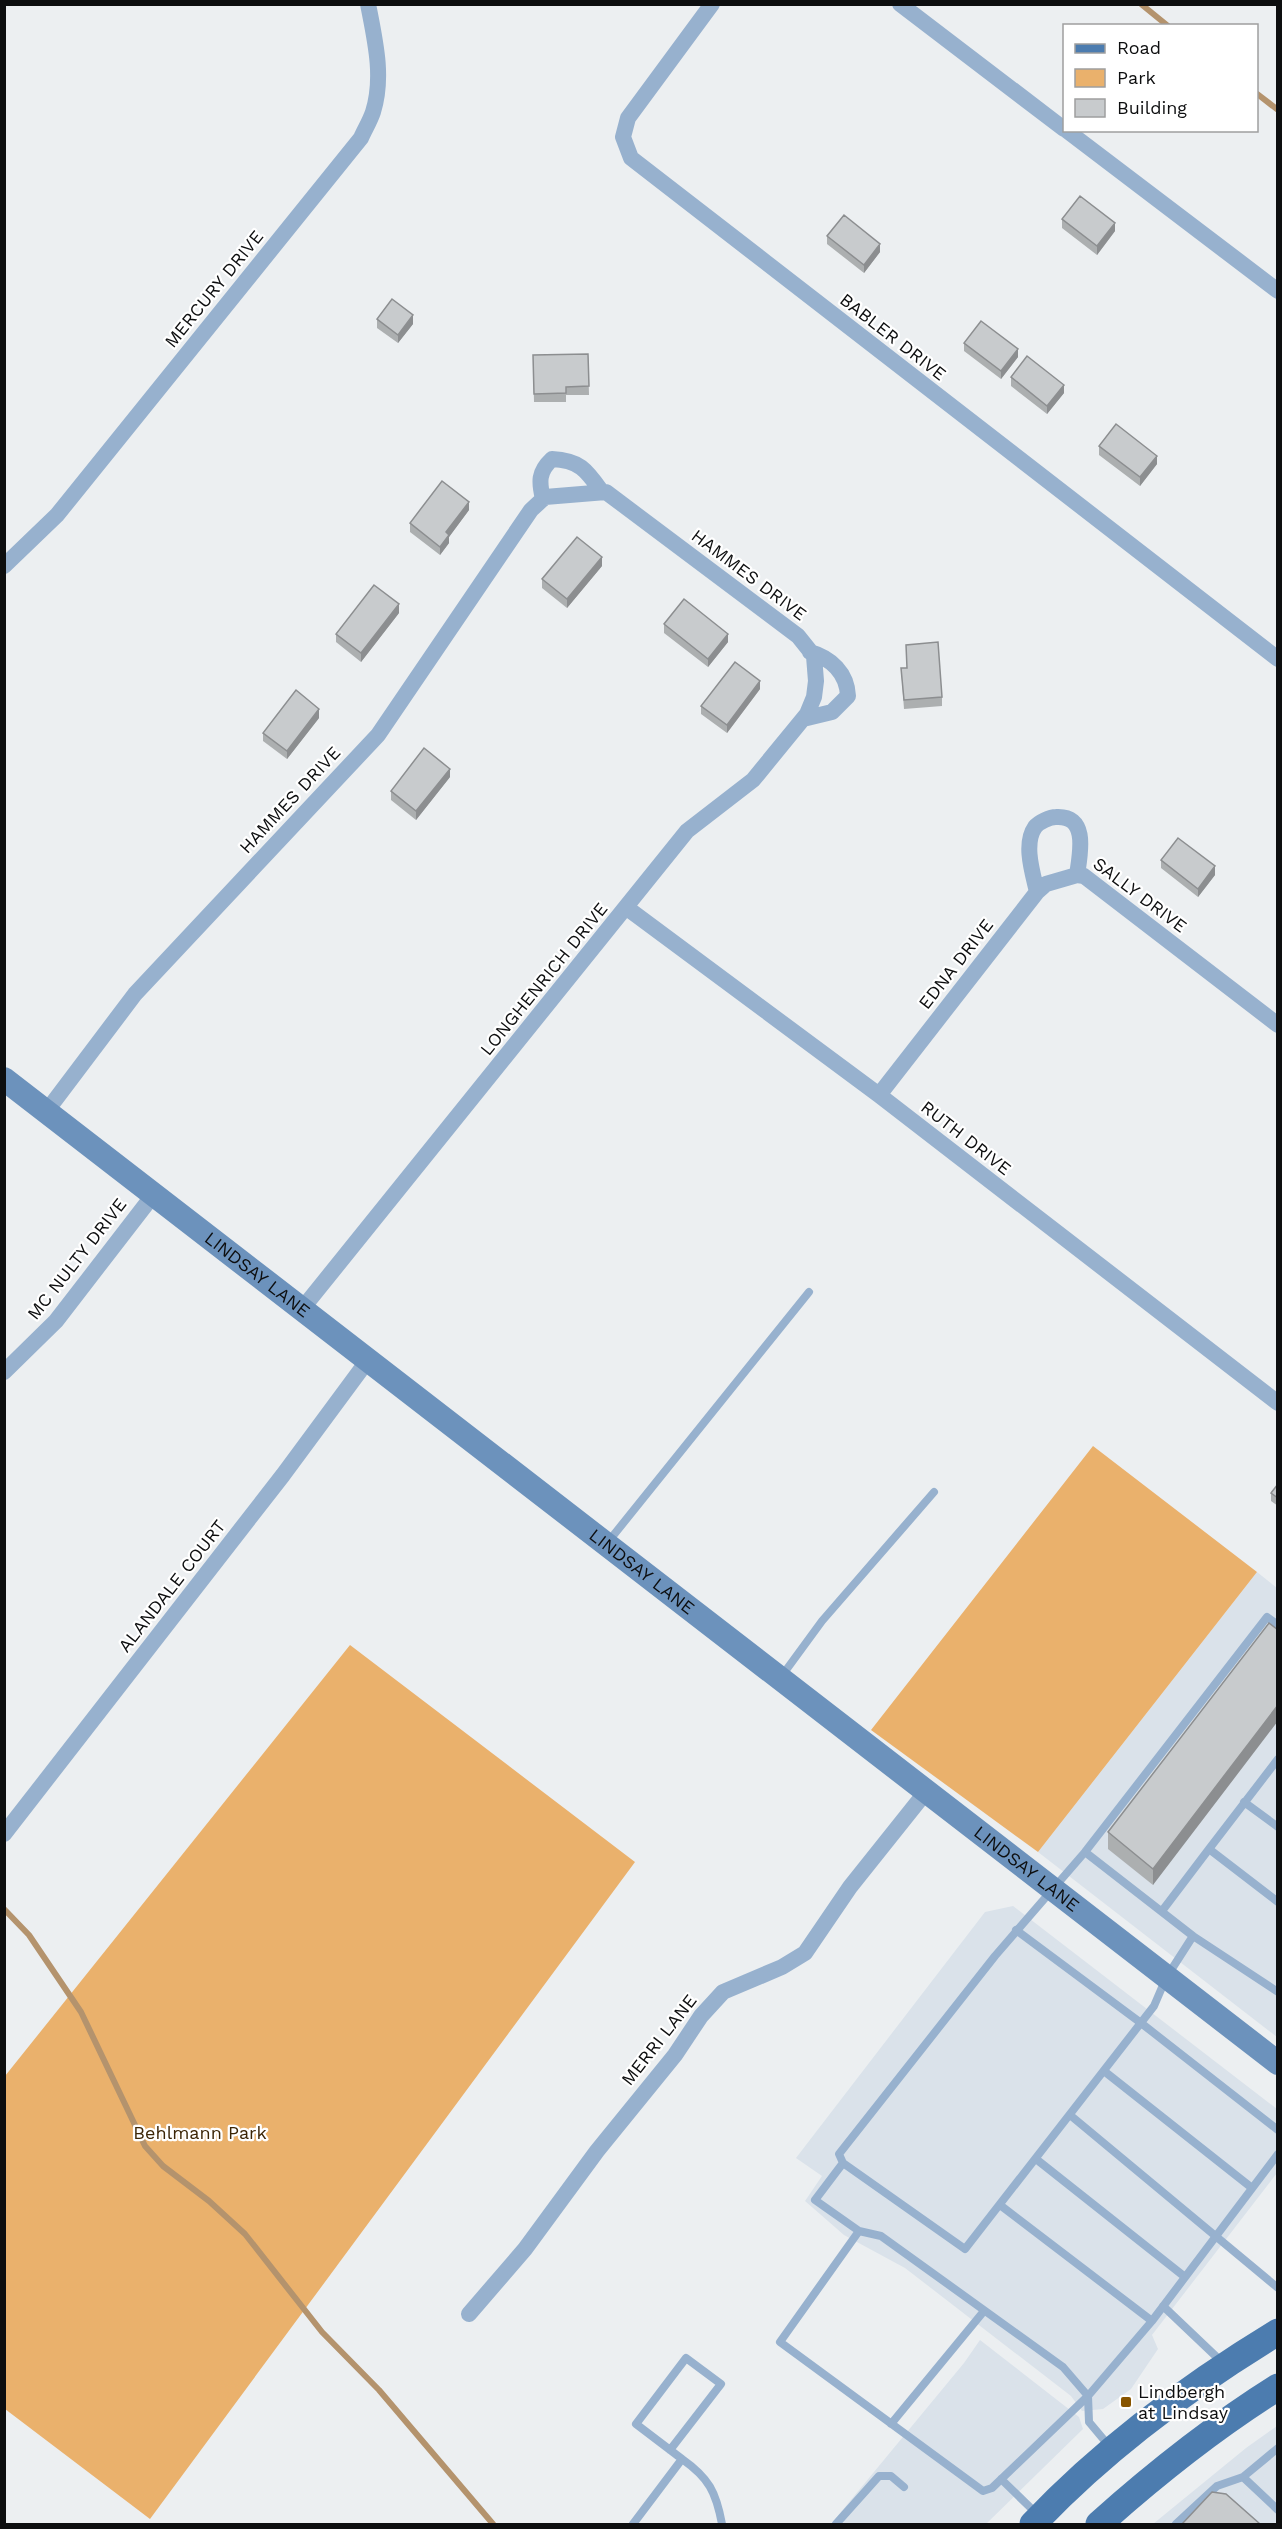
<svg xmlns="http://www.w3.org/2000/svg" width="1282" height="2529" viewBox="0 0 1282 2529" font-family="'Work Sans',sans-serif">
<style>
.built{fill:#dae2ea}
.green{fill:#eab16c}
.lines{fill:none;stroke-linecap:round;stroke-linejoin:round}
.stream{stroke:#b4936d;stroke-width:6}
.lane{stroke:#97b1ce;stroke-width:8}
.street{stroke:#97b1ce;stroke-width:16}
.secondary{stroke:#6c92bc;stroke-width:24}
.primary{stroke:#4c7caf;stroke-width:27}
.wall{fill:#acafb0}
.shaded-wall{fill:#8c8e90}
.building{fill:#c8cbcd;stroke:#8c8e90;stroke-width:1.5}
.poi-dot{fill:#850;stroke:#fff;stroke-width:2}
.labels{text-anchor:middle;stroke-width:4.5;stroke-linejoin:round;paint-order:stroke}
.street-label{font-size:18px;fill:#0d0e0f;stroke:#fff}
.park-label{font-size:18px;fill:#3c2505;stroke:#fff}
.poi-label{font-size:18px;fill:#0d0e0f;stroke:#fff;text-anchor:start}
</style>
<rect width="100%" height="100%" fill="#eceff1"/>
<!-- built -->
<path class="built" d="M1257 1572 1277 1588V2037L1038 1852Z
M1013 1906 1277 2109V2173L1152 2335 1158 2349 1131 2389 1103 2409 1082 2411 1071 2396 905 2268 844 2235 805 2201 822 2176 796 2158 985 1912Z
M980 2340 1079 2417 1083 2429 986 2524H831L964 2363Z
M1277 2426V2524H1153L1246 2448Z"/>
<!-- green -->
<path class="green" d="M1093 1446 1257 1572 1038 1852 871 1730Z
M350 1645 635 1862 150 2519 5 2409V2076Z"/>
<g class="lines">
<!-- stream -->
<path class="stream" d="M1141 4 1168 26
M1256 93 1278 110
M4 1909 29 1935 81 2012 145 2146 163 2166 209 2201 245 2234 322 2332 379 2390 493 2524"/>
<!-- lane -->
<path class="lane" d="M608 1542 809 1292
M781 1677 822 1621 934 1492
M1244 1802 1278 1827
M1209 1849 1278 1759
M1085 1852 1193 1936 1166 1978 1154 2006 965 2249 843 2163 839 2154 995 1956 1085 1852 1267 1617 1278 1625
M1162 1911 1209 1849 1278 1902
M1016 1930 1141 2023 1278 2130
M1193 1936 1278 1992
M1104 2071 1252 2188
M1070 2115 1278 2288
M1036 2159 1185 2277
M843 2163 815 2200 859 2231 780 2342 983 2491 992 2488 1088 2396 1152 2321 1278 2154
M1000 2205 1152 2321
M859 2231 881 2236 1063 2367 1088 2396 1089 2422 1110 2447
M1163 2306 1224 2364
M891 2424 984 2311
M1278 2448 1243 2477 1278 2510
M670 2450 721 2384 686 2358 636 2424 682 2459
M1001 2479 1037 2514
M633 2524 682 2459C709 2478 716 2492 722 2524
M836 2524 879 2476H891L904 2487
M1176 2524 1217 2486 1243 2477"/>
<!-- street -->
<path class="street" d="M712 4 628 118 623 137 631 158 1278 659
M900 4 1064 129
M1066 130 1278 291
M543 499C539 482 538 472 552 459 580 460 587 471 602 492
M4 566 57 515 361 138C365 129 370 121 373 112 384 77 375 40 368 4
M803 719 832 712 848 696C847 673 831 658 810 652
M1077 875 1084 876 1278 1025
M1037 892C1033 874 1023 844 1035 827 1039 822 1050 817 1056 817 1089 815 1080 854 1077 875
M627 908 879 1095 1278 1403
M879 1095 1037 892 1046 884 1077 875
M46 1112 135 994 378 735 531 510 545 497 606 492 798 636 814 656 816 681 814 697 807 714 753 780 687 831 302 1309
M4 1372 56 1321 154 1194
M4 1834 283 1475 368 1360
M469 2314 525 2249 597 2151 675 2055 701 2016 723 1992 782 1967 805 1953 850 1887 925 1793"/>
<!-- secondary -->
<path class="secondary" id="s1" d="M4 1079 1278 2063"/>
<!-- primary -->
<path class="primary" d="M1033 2524C1104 2449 1189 2386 1278 2332
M1099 2524C1155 2474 1214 2427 1278 2387"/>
</g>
<!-- wall -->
<path class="wall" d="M1062 219 1115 231 1097 255 1062 228Z
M827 236 880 252 864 273 827 244Z
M377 319 413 324 398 343 377 328Z
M964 343 1018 357 1001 379 964 351Z
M588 354 589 395H566V402H534L533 355Z
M1011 377 1064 393 1047 414 1011 386Z
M1099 446 1157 464 1140 486 1099 455Z
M469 510 449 537V543L440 555 410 532V523Z
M602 566 567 608 542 588V579Z
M399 613 361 662 336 642V634Z
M664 624 728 642 708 667 664 633Z
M906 645 942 697V706L904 709 901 668H907Z
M760 689 727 733 701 714V706Z
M319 718 287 759 263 741V733Z
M450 777 416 820 391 800V791Z
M1161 860 1215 875 1198 897 1161 868Z
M1278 1484V1506L1271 1501V1493Z
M1278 1630 1153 1885 1108 1849V1832Z"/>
<!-- shaded-wall -->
<path class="shaded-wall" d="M1115 223V231L1097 255V246Z
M880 244V252L864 273V265Z
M413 315V324L398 343V335Z
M1018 349V357L1001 379V371Z
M1064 385V393L1047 414V406Z
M1157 456V464L1140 486V477Z
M469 502V510L449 537V543L440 555V547L446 532Z
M602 557V566L567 608V599Z
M399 604V613L361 662V653Z
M728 634V642L708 667V659Z
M760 681V689L727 733V725Z
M319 709V718L287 759V751Z
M450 769V777L416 820V811Z
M1215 866V875L1198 897V889Z
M1278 1705V1721L1153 1885V1869Z"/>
<!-- building -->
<path class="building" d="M1080 196 1115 223 1097 246 1062 219Z
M844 215 880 244 864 265 827 236Z
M392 299 413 315 398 335 377 319Z
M981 321 1018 349 1001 371 964 343Z
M588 354 589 386 566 387V393L534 394 533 355Z
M1027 356 1064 385 1047 406 1011 377Z
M1116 424 1157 456 1140 477 1099 446Z
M442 481 469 502 446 532 449 535 440 547 410 523Z
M577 537 602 557 567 599 542 579Z
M374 585 399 604 361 653 336 634Z
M684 599 728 634 708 659 664 624Z
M938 642 942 697 904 700 901 668H907L906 645Z
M735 662 760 681 727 725 701 706Z
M296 690 319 709 287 751 263 733Z
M424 748 450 769 416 811 391 791Z
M1178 838 1215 866 1198 889 1161 860Z
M1278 1484V1498L1271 1493Z
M1269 1623 1278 1630V1705L1153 1869 1108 1832Z
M1212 2492 1226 2494 1260 2524H1182Z"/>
<!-- markers -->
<rect class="poi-dot" x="1120" y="2396" width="12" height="12" rx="3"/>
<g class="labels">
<!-- street labels -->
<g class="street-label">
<text transform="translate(214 289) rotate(-51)" y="6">MERCURY DRIVE</text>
<text transform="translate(893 337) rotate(38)" y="6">BABLER DRIVE</text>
<text transform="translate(749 575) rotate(37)" y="6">HAMMES DRIVE</text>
<text transform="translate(290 800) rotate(-47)" y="6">HAMMES DRIVE</text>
<text transform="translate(1140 895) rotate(37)" y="6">SALLY DRIVE</text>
<text transform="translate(956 964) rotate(-52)" y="6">EDNA DRIVE</text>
<text transform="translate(544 979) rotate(-51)" y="6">LONGHENRICH DRIVE</text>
<text transform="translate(966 1138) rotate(38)" y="6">RUTH DRIVE</text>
<text transform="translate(77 1259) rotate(-52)" y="6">MC NULTY DRIVE</text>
<text dy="6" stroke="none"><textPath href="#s1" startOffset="320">LINDSAY LANE</textPath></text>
<text dy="6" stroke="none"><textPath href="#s1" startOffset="806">LINDSAY LANE</textPath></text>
<text transform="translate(172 1586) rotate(-52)" y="6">ALANDALE COURT</text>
<text dy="6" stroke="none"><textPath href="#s1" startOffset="1292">LINDSAY LANE</textPath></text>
<text transform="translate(659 2040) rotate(-52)" y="6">MERRI LANE</text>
</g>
<!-- park labels -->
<g class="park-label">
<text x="200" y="2139">Behlmann Park</text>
</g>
<!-- poi labels -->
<g class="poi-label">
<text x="1138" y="2398">Lindbergh<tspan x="1138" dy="21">at Lindsay</tspan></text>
</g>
</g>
<!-- border -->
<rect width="1282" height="2529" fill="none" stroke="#0d0e0f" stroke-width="12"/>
<!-- legend -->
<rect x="1063" y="24" width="195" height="108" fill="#ffffff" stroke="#9e9f9f" stroke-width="1.5"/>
<rect x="1075" y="44" width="30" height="9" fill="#4c7caf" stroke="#9e9f9f" stroke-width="1.5"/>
<text x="1117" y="54" font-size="18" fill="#0d0e0f">Road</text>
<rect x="1075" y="69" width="30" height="18" fill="#eab16c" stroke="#9e9f9f" stroke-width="1.5"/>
<text x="1117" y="84" font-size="18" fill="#0d0e0f">Park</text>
<rect x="1075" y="99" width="30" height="18" fill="#c8cbcd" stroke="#9e9f9f" stroke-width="1.5"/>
<text x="1117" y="114" font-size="18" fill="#0d0e0f">Building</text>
</svg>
